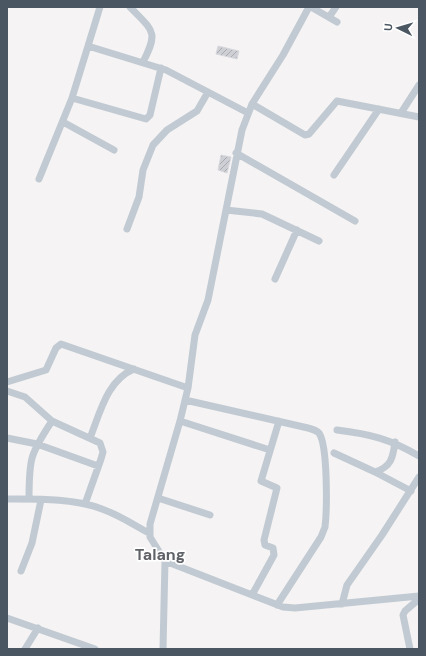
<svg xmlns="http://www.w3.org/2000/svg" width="426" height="656" viewBox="0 0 426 656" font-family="'DM Sans',sans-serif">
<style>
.building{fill:url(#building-hatch);stroke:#d7d9de}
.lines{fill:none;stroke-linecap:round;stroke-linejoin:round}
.minor{stroke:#c1cad2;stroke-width:7}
.labels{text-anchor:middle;stroke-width:3.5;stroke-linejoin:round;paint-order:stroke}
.quarter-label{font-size:16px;font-weight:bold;fill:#5f6368;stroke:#fff}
</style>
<defs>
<pattern id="building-hatch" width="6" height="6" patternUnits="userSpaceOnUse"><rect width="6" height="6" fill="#cdcfd5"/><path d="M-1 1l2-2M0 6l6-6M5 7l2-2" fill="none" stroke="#a8abb0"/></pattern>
</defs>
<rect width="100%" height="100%" fill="#f5f3f3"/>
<!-- building -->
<path class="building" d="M218 46 239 51 237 59 216 54Z
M221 155 231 157 227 173 218 170Z"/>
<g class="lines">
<!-- minor -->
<path class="minor" d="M130 7C153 31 159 31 143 62
M309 7 283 55 252 104 242 130 208 300 195 335 188 388 180 421 150 524V537L165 561 283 607 295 608 419 596
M311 7 337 22
M329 17 336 7
M88 46 166 70 248 113
M72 98 146 119 150 115 161 68
M252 104 305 135 309 134 337 101 419 117
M401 113 419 85
M63 122 114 150
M236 153 355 221
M334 175 379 109
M39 179 72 98 100 7
M226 210 262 214 319 241
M127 229 139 197 143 170 153 145 167 130 197 111 208 92
M275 279 297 230
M7 382 46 370 56 348 61 344 188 388
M7 391 25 397 52 421 100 443 103 452 101 459 85 504
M185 400 308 428C312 429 316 430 319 433 328 446 327 510 325 527L321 537 277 605
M180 421 270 450
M337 430C370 434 390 439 419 456
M7 438 37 444 98 466
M90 438C100 413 107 380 134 369
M334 453 375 472 411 491
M375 472C391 467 393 458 395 442
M158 498 210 515
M7 499C36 499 75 498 102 509 119 515 134 525 149 533
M29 499C29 459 30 454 52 421
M21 571 32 543 41 500
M252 595 274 555 273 548 265 545 264 540 277 488 261 481 279 421
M342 604 347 585 382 535 419 477
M7 618 95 649
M25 649 38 628
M163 649 165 561
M410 649 403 615 405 611 419 599"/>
</g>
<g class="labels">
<!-- quarter labels -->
<g class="quarter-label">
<text x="160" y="560">Talang</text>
</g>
</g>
<!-- border -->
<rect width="426" height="656" fill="none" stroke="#4a5661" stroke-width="16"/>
<!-- north arrow -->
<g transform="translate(398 28) rotate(275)" stroke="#ffffff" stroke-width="3" paint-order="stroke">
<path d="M0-3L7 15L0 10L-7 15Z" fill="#4a5661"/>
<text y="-6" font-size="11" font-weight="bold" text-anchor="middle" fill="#4a5661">U</text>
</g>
</svg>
